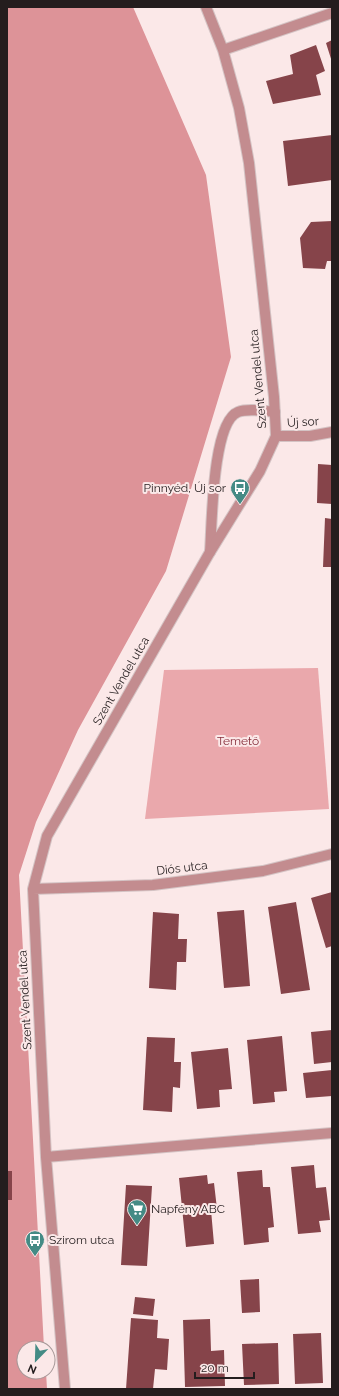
<svg xmlns="http://www.w3.org/2000/svg" width="339" height="1396" viewBox="0 0 339 1396" font-family="Raleway,sans-serif">
<style>
.green{fill:#eaa8ac}
.forest{fill:#dd9398}
.building{fill:#86444a}
.lines{fill:none;stroke-linecap:round;stroke-linejoin:round}
.service-casing{stroke:#d4c3c4;stroke-width:12}
.minor-casing{stroke:#d4c3c4;stroke-width:12}
.service{stroke:#c38c8f;stroke-width:10}
.minor{stroke:#c38c8f;stroke-width:10}
.labels{text-anchor:middle;stroke-width:4;stroke-linejoin:round;paint-order:stroke}
.street-label{font-size:12px;fill:#241d1e;stroke:#fbe8e8}
.poi-label{font-size:12px;fill:#241d1e;stroke:#fbe8e8;text-anchor:start}
.park-label{font-size:12px;fill:#872f3c;stroke:#fbe8e8}
</style>
<rect width="100%" height="100%" fill="#fbe8e8"/>
<!-- green -->
<path class="green" d="M318 668 329 809 145 819 164 670Z"/>
<!-- forest -->
<path class="forest" d="M7 7H133L206 175 231 357 166 571 78 730 36 822 19 875 44 1348H24V1372H46L47 1389H7Z"/>
<!-- building -->
<path class="building" d="M332 40V62L326 43Z
M316 45 325 71 316 75 321 95 273 104 266 81 293 74 290 55Z
M332 135V180L288 186 283 141Z
M332 221V261H327L325 269 303 268 300 238 311 222Z
M318 464 332 465V504L317 503Z
M325 518 332 519V567H323Z
M332 892V946L326 948 311 898Z
M296 902 310 990 281 994 268 907Z
M244 910 250 986 224 988 217 912Z
M153 912 179 914 178 939H187L186 962H177L176 990 149 988Z
M332 1030V1062L314 1064 311 1032Z
M282 1036 287 1091 274 1092 275 1102 253 1104 247 1040Z
M147 1037 175 1038 174 1062H181L180 1088 173 1087 172 1112 143 1110Z
M228 1048 232 1089 219 1090 220 1107 197 1109 191 1052Z
M332 1070V1096L306 1098 303 1073Z
M314 1165 316 1188 326 1187 330 1220 319 1221 321 1232 298 1234 291 1167Z
M262 1170 263 1187H270L274 1227 268 1228 269 1242 244 1245 237 1172Z
M7 1171H12V1200H7Z
M207 1175 208 1184 214 1183 217 1209 211 1210 214 1244 186 1247 179 1178Z
M126 1185 152 1186 147 1266 121 1265Z
M259 1279 260 1312 242 1313 240 1280Z
M135 1297 155 1299 153 1316 133 1314Z
M131 1318 158 1320 157 1338 169 1339 167 1370 155 1369 153 1389H126Z
M210 1319 211 1351 224 1350 225 1386 185 1387 183 1320Z
M321 1333 323 1383 295 1384 293 1334Z
M278 1343 279 1384 244 1385 242 1344Z"/>
<g class="lines">
<!-- service casing -->
<g class="service-casing">
<path id="service" d="M210 552C212 525 212 422 238 412 248 408 264 411 275 412"/>
</g>
<!-- minor casing -->
<g class="minor-casing">
<path id="minor" d="M223 50 332 13
M276 436H310L332 432
M33 889 153 885 263 871 332 854
M46 1157 332 1133
M65 1389 46 1157 33 889 47 836 210 552 260 471 276 436 274 397 249 163 239 108 223 50 206 7"/>
</g>
<!-- service -->
<use href="#service" class="service"/>
<!-- minor -->
<use href="#minor" class="minor"/>
</g>
<!-- icons -->
<defs>
<g id="bus-pin" transform="scale(1)"><path d="M0 17L-7.5 6A9.5 9.5 0 1 1 7.5 6Z" fill="#448b85" stroke="#fbe8e8"/><path d="M-5-6H5V4H4V6H2V4H-2V6H-4V4H-5ZM-3.5-4V0h7V-4ZM-3.5 1.2v1.5H-2V1.2ZM2 1.2v1.5H3.5V1.2Z" fill="#fff"/></g>
<g id="supermarket-pin" transform="scale(1)"><path d="M0 17L-7.5 6A9.5 9.5 0 1 1 7.5 6Z" fill="#448b85" stroke="#fbe8e8"/><path d="M-6-5.5h2.5l.6 2H6L4.5 2H-2.5L-4.4-4H-6ZM-1.5 3.2a1.3 1.3 0 1 0 .1 0ZM3 3.2a1.3 1.3 0 1 0 .1 0Z" fill="#fff"/></g>
</defs>
<g fill-rule="evenodd">
<use href="#bus-pin" x="240" y="488"/>
<use href="#supermarket-pin" x="137" y="1209"/>
<use href="#bus-pin" x="35" y="1240"/>
</g>
<g class="labels">
<!-- street labels -->
<g class="street-label">
<text transform="translate(258 379) rotate(-95)" y="4">Szent Vendel utca</text>
<text transform="translate(303 422) rotate(-4)" y="4">Új sor</text>
<text transform="translate(121 681) rotate(-60)" y="4">Szent Vendel utca</text>
<text transform="translate(182 868) rotate(-7)" y="4">Diós utca</text>
<text transform="translate(25 1000) rotate(-93)" y="4">Szent Vendel utca</text>
</g>
<!-- poi labels -->
<g class="poi-label">
<text x="226" y="492" text-anchor="end">Pinnyéd, Új sor</text>
<text x="151" y="1213">Napfény ABC</text>
<text x="49" y="1244">Szirom utca</text>
</g>
<!-- park labels -->
<g class="park-label">
<text x="238" y="745">Temető</text>
</g>
</g>
<!-- border -->
<rect width="339" height="1396" fill="none" stroke="#241d1e" stroke-width="16"/>
<!-- north arrow -->
<g transform="translate(36 1360) rotate(203)"><circle r="19" fill="#fbe8e8" stroke="#a59797"/>
<path d="M0-3L7 15L0 10L-7 15Z" fill="#448b85"/>
<text y="-6" font-size="11" font-weight="bold" text-anchor="middle" fill="#241d1e">N</text>
</g>
<!-- scale -->
<path d="M195 1372v6h59v-6" fill="none" stroke="#241d1e" stroke-width="2"/>
<text x="201" y="1372" font-size="12" fill="#241d1e" stroke="#fbe8e8" stroke-width="3" paint-order="stroke">20 m</text>
</svg>
